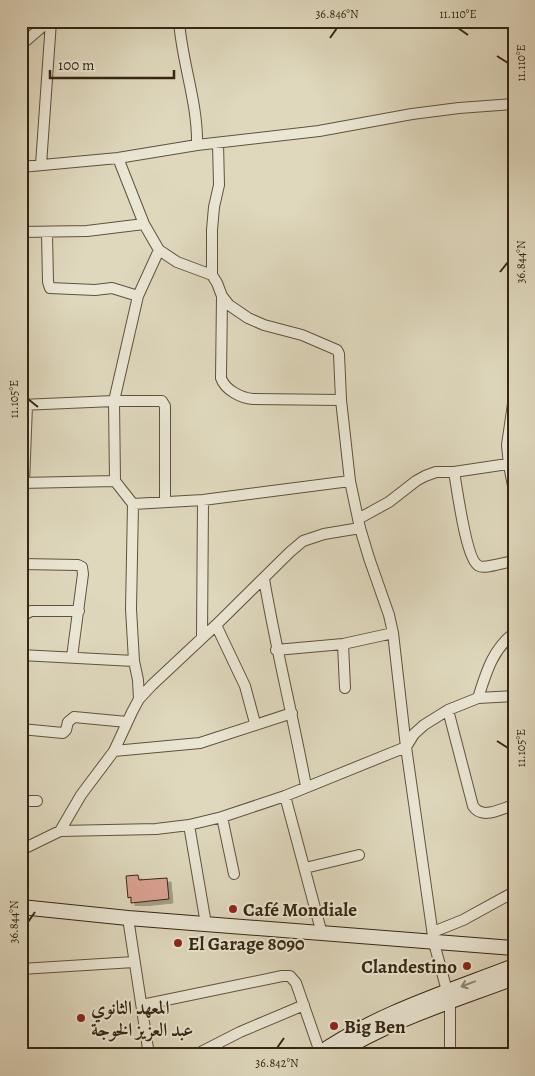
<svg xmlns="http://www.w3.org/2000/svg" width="535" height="1076" viewBox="0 0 535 1076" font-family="Alegreya,Amiri,serif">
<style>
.building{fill:#dca394;stroke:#352614;filter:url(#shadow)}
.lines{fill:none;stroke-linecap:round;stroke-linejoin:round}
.street-casing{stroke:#60523e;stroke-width:12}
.secondary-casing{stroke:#352614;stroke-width:16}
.street{stroke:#eae6d4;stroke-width:10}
.secondary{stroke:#eae6d4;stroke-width:14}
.oneway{stroke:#908674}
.ticks{fill:none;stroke:#352614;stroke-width:2}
.poi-dot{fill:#8f2418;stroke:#eae6d4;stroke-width:2}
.labels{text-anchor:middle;stroke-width:4;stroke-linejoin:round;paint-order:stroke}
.poi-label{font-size:19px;font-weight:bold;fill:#352614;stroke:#eae6d4;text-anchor:start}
.neatline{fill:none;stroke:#352614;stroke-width:2}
.ticks-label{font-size:12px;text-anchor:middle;fill:#352614}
</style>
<defs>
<filter id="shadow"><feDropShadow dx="4" dy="4" stdDeviation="0" flood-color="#0004"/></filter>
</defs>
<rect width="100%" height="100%" fill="#dfd8bd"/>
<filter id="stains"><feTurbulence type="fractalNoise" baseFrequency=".004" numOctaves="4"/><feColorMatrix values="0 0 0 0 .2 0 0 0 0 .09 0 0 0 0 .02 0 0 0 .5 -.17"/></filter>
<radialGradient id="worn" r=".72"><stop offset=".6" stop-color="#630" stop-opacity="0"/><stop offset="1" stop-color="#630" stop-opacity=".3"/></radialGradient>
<!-- building -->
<path class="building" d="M138 875 139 880 167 878 169 899 131 903V897L128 898 126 876Z"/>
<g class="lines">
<!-- street casing -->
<g class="street-casing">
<path id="street" d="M179 21C182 63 198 103 197 145
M21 45 49 21
M118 158 144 224 159 250 177 262 212 275 217 283 222 296 229 305 248 318 264 325 302 335 337 350 339 354 341 400 350 481 360 528 369 558 389 615 393 633 406 747 434 943 450 1002V1055
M41 165 51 21
M21 167 118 158 197 145 319 131 412 114 459 108 514 104
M21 232 87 231 144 224
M47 233 48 282 50 288 95 290 112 288 138 296
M212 275V230L214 207 219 185 218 143
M222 296 221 378C225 390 241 398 253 399L341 400
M514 397 507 445 509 465 514 491
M21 405 114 401H162L165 406V502
M454 472C457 487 466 561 479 566 485 569 506 562 514 561
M115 481 114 401 138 296 159 250
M21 483 115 481 133 504 203 500 350 481
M24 483 27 405
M133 504 131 609 134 661 138 680 139 699
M358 519 389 502 416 481 425 476 436 472H454L514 463
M21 564 78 565 82 567 83 574 72 657
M264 579C276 649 293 717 306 786
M216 625 245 686 255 723
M21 626 24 615 31 611H79
M202 638 203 500
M343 644 345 688
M276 650 343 644 393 633
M21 655 134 661
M478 698C486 673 492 650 514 633
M448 710 473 806C482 820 500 809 514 805
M21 729 63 733 66 730 68 722 74 717 127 722
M114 751 200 743 292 713
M285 796 322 934
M21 801H37
M222 817 234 874
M189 825 206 924
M60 831 81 795 114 751 132 712 139 699 152 685 216 625 290 552 303 541 324 534 360 528
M21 850 60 831 156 829 189 825 222 817 285 796 406 747 414 734 424 725 448 710 478 698 514 696
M305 868 359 855
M128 918 149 1055
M433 932 463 920 514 892
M21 969 134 962
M142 1005 282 976H290L296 983 321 1055
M355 1036 359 1055
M195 1055 240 1032 304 1005"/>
</g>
<!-- secondary casing -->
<g class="secondary-casing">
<path id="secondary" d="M21 907 128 918 514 948
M317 1055C376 1014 447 992 514 966
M335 1055C390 1020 453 1001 514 978"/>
</g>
<!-- street -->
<use href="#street" class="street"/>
<!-- secondary -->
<use href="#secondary" class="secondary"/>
</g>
<!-- one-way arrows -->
<defs><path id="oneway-shaft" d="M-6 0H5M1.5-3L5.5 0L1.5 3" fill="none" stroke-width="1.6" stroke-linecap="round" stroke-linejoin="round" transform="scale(1.25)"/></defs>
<use class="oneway" href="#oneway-shaft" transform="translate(468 984) rotate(159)"/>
<!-- ticks -->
<path class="ticks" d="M458 28 468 35M330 38 337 28M497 56 508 63M500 272 508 262M28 399 38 407M497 741 508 748M28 922 35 912M277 1048 284 1038"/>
<!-- markers -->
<g class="poi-dot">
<circle cx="233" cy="909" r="5"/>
<circle cx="178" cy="943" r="5"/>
<circle cx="467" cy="966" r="5"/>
<circle cx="81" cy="1018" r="5"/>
<circle cx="334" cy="1026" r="5"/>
</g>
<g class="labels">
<!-- poi labels -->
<g class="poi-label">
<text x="243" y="916">Café Mondiale</text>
<text x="188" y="950">El Garage 8090</text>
<text x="457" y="973" text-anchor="end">Clandestino</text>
<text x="91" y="1014">المعهد الثانوي<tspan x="91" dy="22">عبد العزيز الخوجة</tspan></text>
<text x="344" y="1033">Big Ben</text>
</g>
</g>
<!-- margin -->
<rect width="535" height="1076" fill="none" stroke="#dfd8bd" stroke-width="55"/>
<!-- scale -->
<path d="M50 70v8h124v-8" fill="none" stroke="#352614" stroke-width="2.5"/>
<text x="58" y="70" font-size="15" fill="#352614" stroke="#eae6d4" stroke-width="4" paint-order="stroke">100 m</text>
<rect x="28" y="28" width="480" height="1020" class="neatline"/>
<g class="ticks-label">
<text x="337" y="18">36.846°N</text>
<text x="458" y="18">11.110°E</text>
<text transform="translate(521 63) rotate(-90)" y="4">11.110°E</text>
<text transform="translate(521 262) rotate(-90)" y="4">36.844°N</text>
<text transform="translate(14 399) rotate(-90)" y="4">11.105°E</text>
<text transform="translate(521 748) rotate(-90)" y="4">11.105°E</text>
<text transform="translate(14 922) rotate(-90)" y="4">36.844°N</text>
<text x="277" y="1067">36.842°N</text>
</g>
<rect width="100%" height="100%" filter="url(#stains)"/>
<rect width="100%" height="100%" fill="url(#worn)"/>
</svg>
